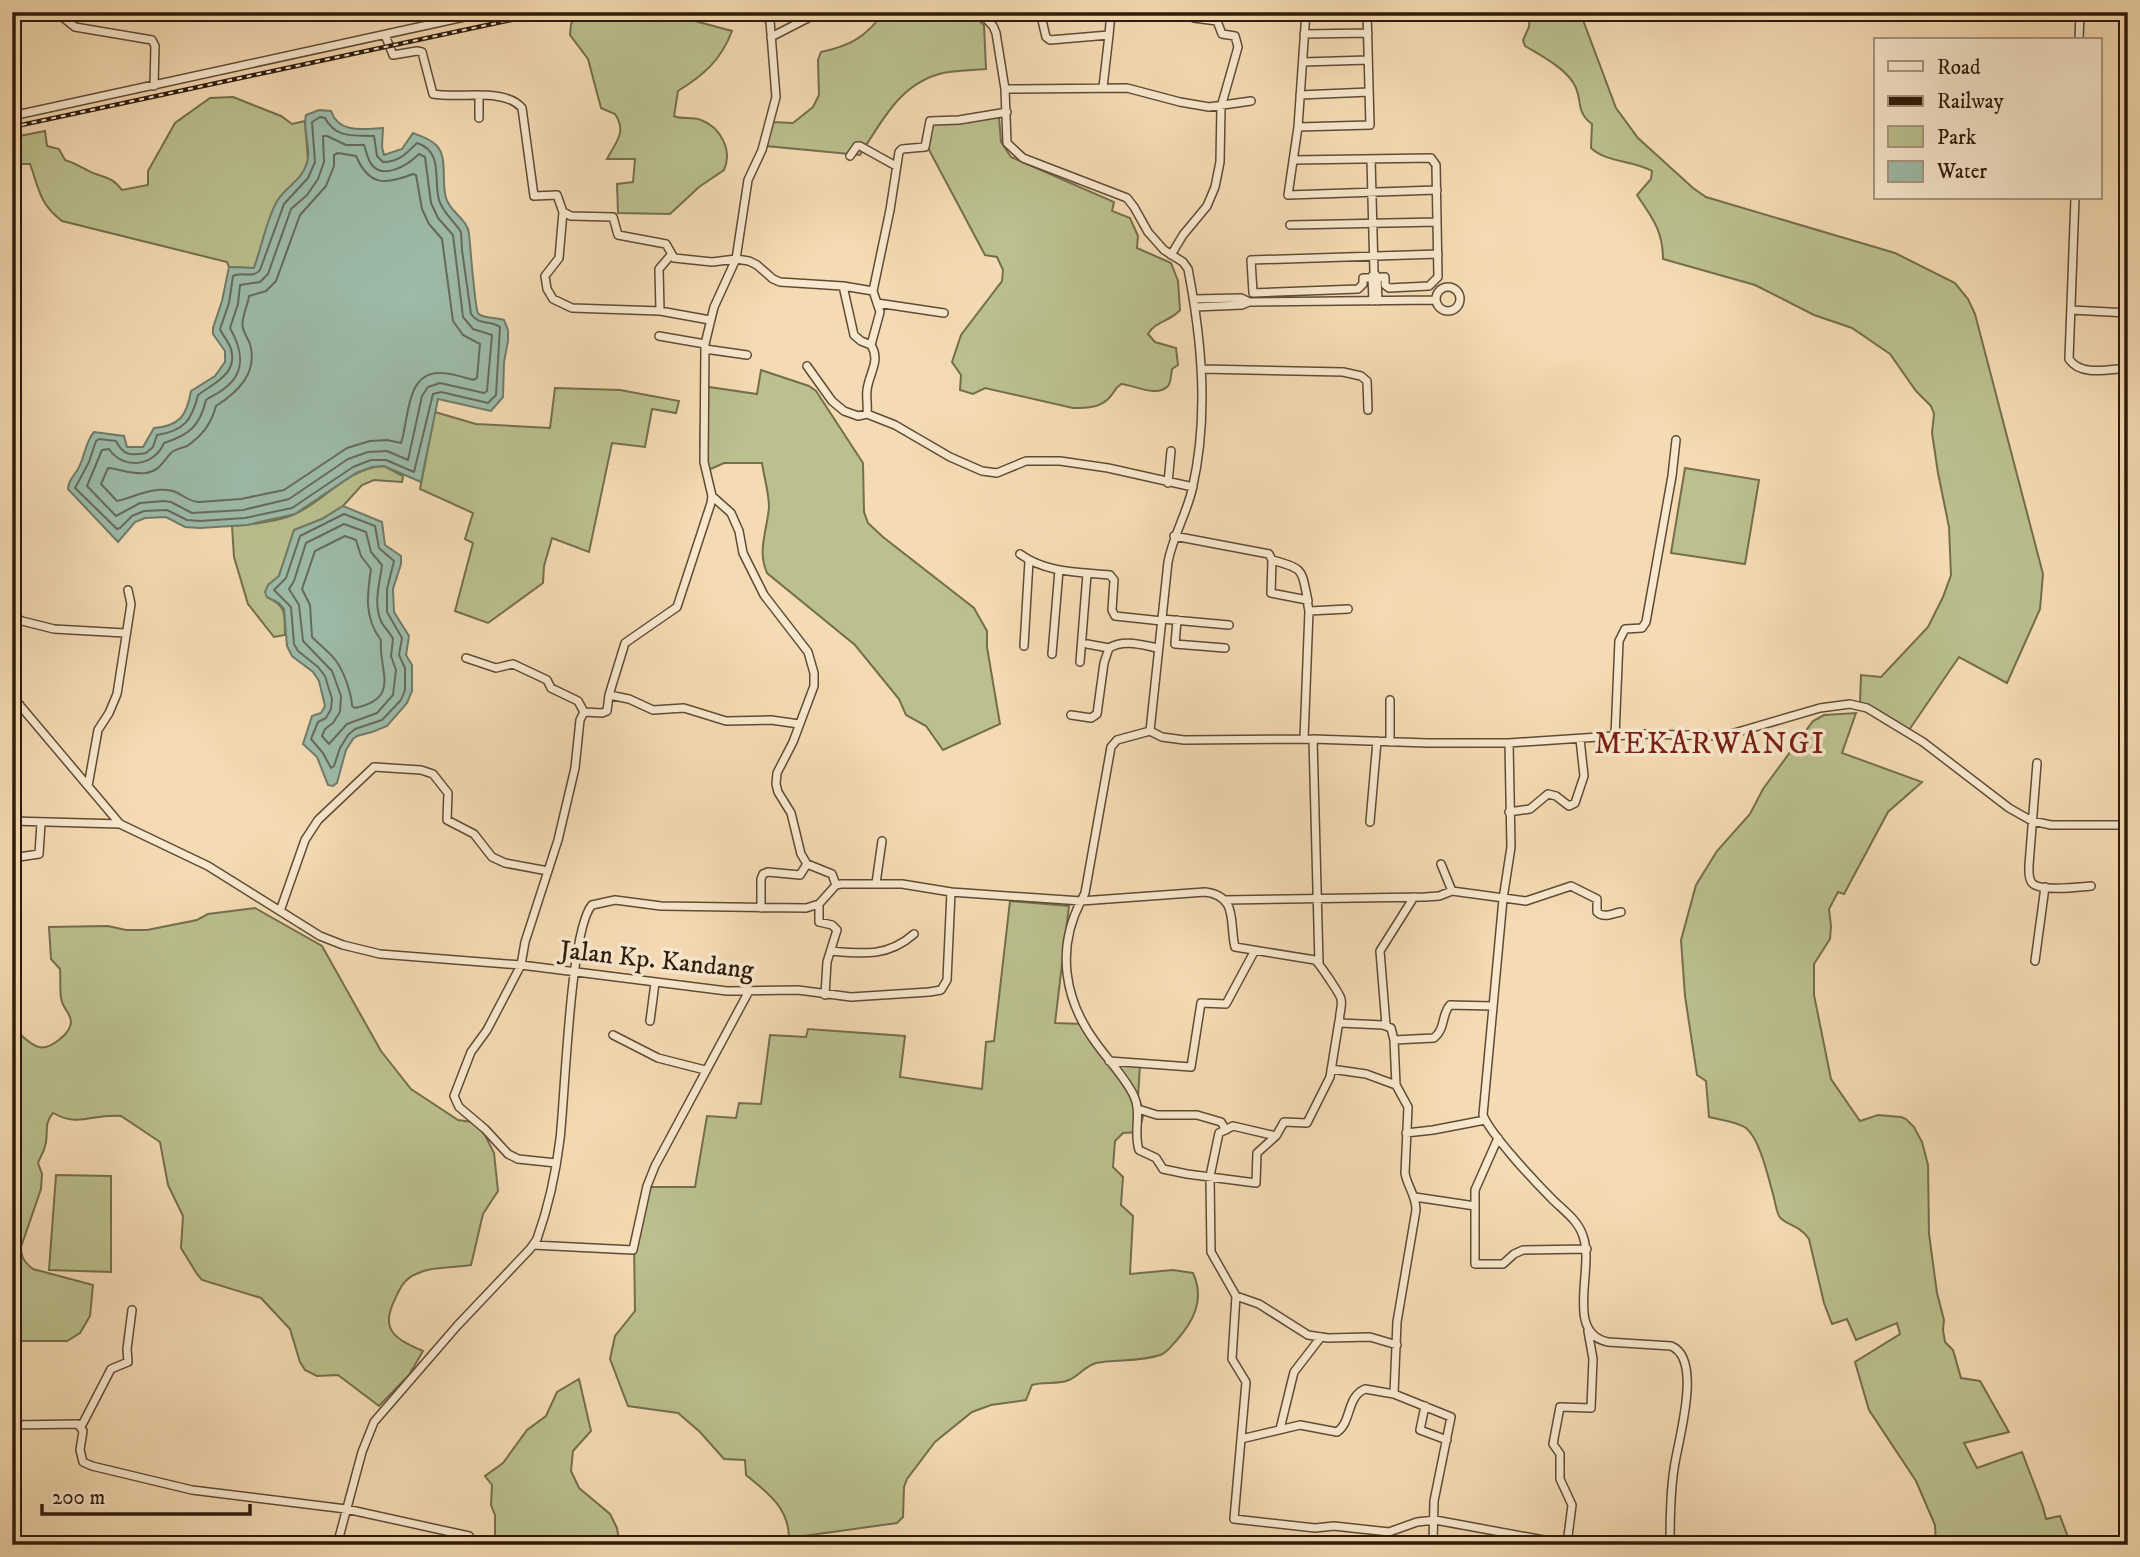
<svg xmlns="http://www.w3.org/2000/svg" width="2140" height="1557" viewBox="0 0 2140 1557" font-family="'IM FELL DW Pica',serif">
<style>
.green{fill:#bbc08e;stroke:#746e4c;stroke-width:2}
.water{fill:#9dbba9;stroke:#707b6a;stroke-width:2}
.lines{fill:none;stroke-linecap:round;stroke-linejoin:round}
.shore{stroke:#656b5a;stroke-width:2}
.street-casing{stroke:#5f4b35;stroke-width:10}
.street{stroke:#f8e8ce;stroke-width:7}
.rail-casing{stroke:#2d1b0b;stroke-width:4.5}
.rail{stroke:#f8e8ce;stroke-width:2;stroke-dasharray:5;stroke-linecap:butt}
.labels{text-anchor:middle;stroke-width:7;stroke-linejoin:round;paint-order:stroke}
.street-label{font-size:26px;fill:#2d1b0b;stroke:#f8e8ce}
.quarter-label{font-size:30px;letter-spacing:2px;fill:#7a1f14;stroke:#f8e8ce}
</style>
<rect width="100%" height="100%" fill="#f5dbb3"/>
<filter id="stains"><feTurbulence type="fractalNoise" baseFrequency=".00286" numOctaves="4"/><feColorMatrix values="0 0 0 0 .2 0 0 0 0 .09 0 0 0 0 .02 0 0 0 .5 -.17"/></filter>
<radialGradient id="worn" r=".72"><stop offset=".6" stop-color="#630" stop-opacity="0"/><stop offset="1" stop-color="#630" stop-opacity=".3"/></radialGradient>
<!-- green -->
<path class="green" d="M609 12H681L695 21 732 31C721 60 704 75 678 91L674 116C682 120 692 116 701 120 720 127 733 150 724 170L699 187 670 214 618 213 617 184 633 182 635 159H607C616 142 627 132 615 114L601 108 588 59 570 35 571 24 574 20Z
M884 12H969L984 25 986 69C972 70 957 70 943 73 900 83 882 121 860 155L766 146 772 122 793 123 813 107 819 95 818 60 821 52C850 46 866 37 884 12Z
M1530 12H1580L1616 108 1638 138 1693 188 1706 197 1895 253 1955 283 1968 299 1975 314 2043 574 2040 609 2007 683 1959 657 1909 730 1860 703 1861 675 1881 677 1928 627 1943 597 1951 575 1949 527 1938 473 1932 433 1934 414 1931 406 1916 391 1890 354 1852 328 1814 315 1755 285 1663 259C1663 230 1652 218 1637 195L1651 179 1652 171C1633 160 1607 163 1591 148L1592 124C1575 112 1583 99 1574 84 1565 68 1540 55 1525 46L1523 40 1529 27Z
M233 97 281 116 292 124 305 121 308 160 303 174 295 185 278 200 254 268 229 267 227 262 62 221C39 204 39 188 30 164H17L16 161 14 137 45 131 47 146 59 149 65 160C74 163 79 166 87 170 102 179 110 174 122 190L148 185V171L175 123 210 98Z
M999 117 1001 142 1011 157 1114 202 1112 211 1130 218 1138 236 1137 248 1171 263 1178 281 1180 310C1171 321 1154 322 1148 334L1155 342 1176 348 1178 365 1172 369C1171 374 1171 383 1168 386 1157 398 1134 385 1121 384 1115 388 1114 393 1109 398 1100 408 1086 408 1073 408L985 388 973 394 960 390 961 375 952 362 961 335 1002 281 1003 270 997 257 985 255 928 148 926 133 928 124Z
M761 370 809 386 816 391 863 463 864 512 868 523 883 537 974 608 987 631V647L1000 724 943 750 926 726 906 715 899 699 855 645 767 573C757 551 767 531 769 507 769 493 764 477 762 463H724L706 471 700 447 702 386 757 394Z
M555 388 620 390 679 401 676 413 652 409 645 447 612 443 589 552 552 538 544 566 543 583 488 623 455 611 473 543 465 539 473 513 420 489 435 412 476 424 550 428Z
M384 466 403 476 402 482 374 480 362 485 343 506 322 519 294 530 279 576 268 585 267 597C288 607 284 614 285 635L274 637 248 604 234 557 232 526C250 525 281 521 297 513 328 498 348 468 384 466Z
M1685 468 1759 480 1745 564 1671 553Z
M1856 713 1842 753 1922 782 1888 812 1844 894 1838 892 1829 909 1831 926 1830 939 1814 964V995L1831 1079 1860 1121 1878 1115 1901 1117 1906 1119 1914 1127 1922 1142 1928 1165 1929 1234 1937 1293 1944 1320 1943 1330 1945 1342 1953 1350 1961 1378 1980 1381 2009 1432 1964 1443 1977 1468 2022 1452 2043 1507 2046 1519 2060 1516 2071 1545H1936L1935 1525 1916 1481 1869 1410 1855 1362 1900 1334 1897 1323 1856 1340 1847 1319 1832 1324 1824 1303 1809 1239C1799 1224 1784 1225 1779 1216 1776 1210 1775 1201 1773 1194 1768 1177 1760 1139 1746 1128 1736 1121 1721 1120 1709 1117L1706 1081 1697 1075 1685 996 1681 940 1696 885 1717 851 1750 814 1763 789 1813 721 1824 715Z
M1010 901 1069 906 1055 1023 1083 1024 1111 1059 1140 1065 1138 1097 1144 1112 1139 1132 1123 1133 1115 1141 1113 1167 1123 1177 1121 1205 1133 1216 1130 1274 1173 1270 1193 1273C1205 1299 1194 1321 1176 1341 1171 1346 1167 1353 1160 1355 1140 1362 1116 1359 1096 1363 1085 1366 1079 1376 1069 1380 1058 1385 1044 1381 1032 1385L1026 1400 991 1405 972 1412 935 1442 907 1479 904 1487 903 1517 897 1523 789 1538C789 1508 767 1492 746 1475L745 1460 724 1459 700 1432 678 1413 628 1406 610 1359 615 1336 635 1311 634 1243 650 1187H695L707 1116 736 1118 739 1103 761 1104 770 1035 806 1037 808 1029 905 1036 900 1077 982 1089 986 1042 994 1041Z
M255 908 322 946 381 1051 411 1089 458 1120 472 1122 482 1129 494 1153 498 1191 483 1214 471 1265C453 1268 432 1266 416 1274 404 1279 400 1288 395 1299 379 1331 396 1339 423 1351L409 1375 379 1406 338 1375 317 1376 305 1370 300 1362 290 1329 261 1298 202 1280 197 1274 181 1248 183 1216 168 1185 160 1142 121 1116C93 1113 80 1128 53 1113 43 1124 49 1134 45 1146 44 1152 40 1157 38 1163L42 1174 41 1189 21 1247C21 1257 24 1262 33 1269L93 1285 90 1316 80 1333 67 1341H12V1027C20 1033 29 1045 39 1047 50 1050 71 1033 71 1022 71 1014 64 1009 62 1002 59 992 61 979 60 969L51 959 49 927 108 926 126 930H147L197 920 208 914Z
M56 1175 111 1176V1272L49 1270Z
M579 1379 591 1431 573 1451 571 1471 579 1488 610 1514 617 1528 620 1545H495V1515L491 1505 492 1485 485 1476 503 1463 527 1430 546 1416 557 1392Z"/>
<!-- water -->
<path class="water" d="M319 110 331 111C339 134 363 129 383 128L382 147 384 155 402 149 413 133C421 136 431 139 437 146 448 158 441 182 446 198 450 212 467 219 469 233 470 244 475 308 478 313 482 319 497 317 504 320L508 330V341L504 362 503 397 491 411 438 399 421 482 384 466 372 467 356 473 295 514 247 525 200 528 185 527 166 517 145 518 135 522 118 542 68 489C68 480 74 476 78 469 85 457 85 442 94 432L124 436 127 447H143L154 428C180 426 187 415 191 391L215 376 225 362V351L213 334V328L222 301 229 267 254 268C262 246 266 221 277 201 286 186 301 182 307 163 312 148 302 131 306 115Z
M343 506 382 522 385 545 401 556V564L393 589 394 612 409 636 406 655 412 665V691L407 703 387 726 372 732 357 736 353 739 346 750 337 783 333 786 328 785 317 757 303 744 312 716 321 713 325 706 319 681 313 672 292 656 287 646 284 609 279 603 267 597 265 592 268 585 279 576 294 530 322 519Z"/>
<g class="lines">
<!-- shore -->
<path class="shore" d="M320 117 325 118C336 139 354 135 374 136L377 156 383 162C399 162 407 153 417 143 444 152 433 179 439 200 443 213 454 221 461 232L462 250 471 314C479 326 491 320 500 327L496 395 488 403 441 392 433 394 414 472 386 460H371L353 467 292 508 245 518 200 521 187 520 167 510 144 511 132 516 120 528 117 529 75 488 89 462 96 441 99 439 116 441C123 455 130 456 146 453L153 447 157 435C184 431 192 420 198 395 214 383 238 374 231 349 229 342 223 336 220 329L229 303 233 276C242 271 253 279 260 270L284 204 308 178 315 162 312 122Z
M323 136H327L346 145H364C366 150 367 157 370 162 381 182 408 165 419 154L425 157 431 203 438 218 453 235 463 317 473 329 492 335 487 391 484 393 440 383 428 387 422 396 408 460 387 451 368 452 348 459 289 499 243 510 192 513 171 502 164 501 140 503 116 516 87 486 102 450 109 449C123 470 154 467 164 443 189 435 200 426 206 400 212 396 219 393 225 388 247 371 242 349 230 328L238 304 240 285 260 282 268 274 291 209 307 195 318 179 324 162Z
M338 153 356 156C369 186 385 185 413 174L416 175 422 209 429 224 442 239 453 321 463 335 480 344 477 378 473 380C463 377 451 373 441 373 405 371 409 421 401 443L387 440 370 441 347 448 284 490 241 499 199 502C189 502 182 494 173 491 152 486 135 497 117 501L101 484 108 468C120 469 132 475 146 473 160 471 163 461 171 453 175 449 182 448 187 446 203 435 211 424 216 406 238 392 258 373 250 344 248 338 244 334 243 328 240 321 248 305 249 296L266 291 276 281 300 215 326 186 334 166V155Z
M344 514 375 526 379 548 394 561 387 589V612L402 638 399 655 405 668V690L401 700 382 720 355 729 348 735 340 748 334 766 331 768 323 753 311 739 318 722 326 718 331 709 332 699 325 676 318 667 298 651 294 644 291 607 274 590 286 578 300 536Z
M344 524 366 532 371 552 382 565C380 582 373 603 381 621 384 628 390 632 393 639L391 656 396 670 393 695 377 713 347 724 329 744 322 736 325 729 333 723 340 712 341 696 332 671 303 641 299 605 289 589 294 581 306 543Z
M345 536 356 540 361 556 371 569C367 595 364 618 381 640 378 670 402 698 355 708L352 706C352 697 349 691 347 683 337 656 331 656 312 637L310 605 302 589 315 551Z"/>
<!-- street casing -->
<g class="street-casing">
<path id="street" d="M56 12 75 27 152 40 155 46 154 86
M980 12 993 26 996 33 1005 89 1007 143 1023 158 1127 198 1134 207 1148 232 1164 250 1183 262 1188 269C1202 341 1209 417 1192 490 1186 515 1173 536 1168 562L1150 731
M1040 12 1046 37 1050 40 1109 35 1111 12
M1306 12 1298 127 1288 195 1437 190
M988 20 996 12
M429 25 430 12
M1304 34 1368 33
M385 35 393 55 417 51 422 52 433 94C459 99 504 87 522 108L534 196 557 195 563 212 571 216 613 217 618 235 666 244 674 258 712 262 736 259 749 261 757 265 773 279 780 282 843 286 873 291 880 312 871 345
M771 37 812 16 851 14 853 12
M2079 40 2080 12
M1303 62 1368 60
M1103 87 1109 35
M1005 89 1127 88 1180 102 1209 107 1251 101
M1300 95 1369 92
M479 96V118
M12 116 487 12
M1298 127 1370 125 1367 12
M850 156 857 146H860L896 166
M1371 159 1374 272 1377 278 1378 301
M1293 160 1431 158 1436 165 1437 222
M2075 198 2069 359C2081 377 2109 369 2128 368
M563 212 559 258 545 276 547 289 553 299 572 308 660 311 710 320
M1290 225 1437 222 1438 277 1429 286 1389 288 1385 285V277L1363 278V284L1358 289 1253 293 1251 260 1438 254
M1171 255 1183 235 1207 206 1215 187 1220 162 1221 107 1238 47 1235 36 1222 34 1217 21 1194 18 1190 12
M1372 276 1373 301
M843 286 854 335 861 341 871 345C881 361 869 373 867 390 866 398 868 406 867 414
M1436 299a12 12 0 1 1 24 0a12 12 0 1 1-24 0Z
M873 291 890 210 899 152 902 149 925 147 930 121 959 120 1007 112
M1194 299 1241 298 1249 302 1435 300
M877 303 944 313
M1195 307 1242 305 1249 302
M2071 310 2128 313
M660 311 659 269 671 255
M659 336 705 344
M705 349 747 355
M807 366 832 401 844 411 858 416 867 414 895 425 950 457 982 471 997 473 1026 461H1060L1108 468 1193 487
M1202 369 1343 372 1361 376 1367 381 1368 410
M2125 447H2128
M1168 483 1171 451
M712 496 731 513 739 531 743 553 764 595 808 652 814 673V686L793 742 777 773 776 784 778 792 791 813 801 854 807 864 832 874 836 885
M1174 536 1269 554 1272 560 1271 593 1307 600 1309 611 1304 739
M1020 554C1046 573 1079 572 1110 575L1114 580 1112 610 1115 616 1162 621
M1272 560C1305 569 1301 569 1308 601
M1309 611 1348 609
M12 616 22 621 54 629 125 633
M1162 619 1229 625
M1177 620 1175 644 1225 648
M1087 644 1109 648
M1024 646 1029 561
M1052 654 1059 570
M466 658 496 668 513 664 547 680 551 688 578 701 584 712 580 720 575 768 558 840 525 942 521 965 487 1030 471 1052 454 1096 459 1107 485 1129 508 1154 518 1159 556 1163
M1080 662 1087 574
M609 695 629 699 653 710 684 708 726 721 771 720 799 724
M12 696 120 824
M584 712 602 713 607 711 609 695 625 643 677 607 711 503 712 496 704 462 705 344 714 307 736 259 748 180 762 150 776 97 770 21 761 12
M12 714 20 705
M1071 715 1091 718 1097 714 1104 663 1109 648C1124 639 1142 645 1158 648
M1150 731 1162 737 1184 740 1313 739 1427 743H1509L1643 734 1724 736 1820 708 1850 704 1867 708 1923 742 2009 808 2032 821 2051 825H2128
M1615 736 1619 641 1625 629 1642 628 1646 622 1672 476 1676 440
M1313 739 1319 963
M1390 742V700
M1509 743 1511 847 1503 899 1483 1115C1491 1135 1535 1182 1552 1199 1563 1210 1578 1220 1583 1236 1595 1268 1564 1333 1608 1342L1671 1346C1704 1359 1677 1443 1674 1469 1670 1494 1670 1520 1670 1545
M2037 763 2029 865C2029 871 2028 878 2032 883 2040 892 2079 887 2091 886
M88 786 98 730 109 713 117 694 131 604 128 590
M1509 812 1530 809 1548 794 1556 796 1569 806 1575 803 1584 776 1580 739
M12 821 120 824 208 866 320 936 343 945 380 954 521 965 727 991 798 990 851 997 929 992 941 990 947 980 951 892 1081 901 1085 893 1111 747 1117 740 1150 731
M1370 822 1377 741
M12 858 39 854 41 823
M1441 864 1452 891 1526 901 1571 886 1597 899V912C1604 919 1613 913 1621 912
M876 883 882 841
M1224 900 1425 897 1439 896 1452 891
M819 904V922L832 925 837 930 827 962 825 995
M761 908V879L763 874 768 872 800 875 807 864
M280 911 305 840 318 820 374 767 421 770 433 774 448 793 447 820 474 834 492 857 505 863 548 871
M831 951C863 954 888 957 914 934
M2035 961 2045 887
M650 1021 655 983
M1339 1021 1330 1077 1307 1123 1284 1122 1276 1136 1233 1126 1219 1133 1210 1176 1211 1252 1236 1296 1232 1359 1246 1382 1234 1519 1315 1528 1334 1526 1389 1532 1417 1522 1435 1520 1571 1545
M1386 1025 1380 951 1414 897
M613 1035 658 1058 705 1070
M1394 1040 1434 1038C1446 1028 1441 1015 1450 1005L1492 1006
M1109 1061 1191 1067 1201 1003 1226 1004 1254 952
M1331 1069 1366 1074 1396 1085 1408 1107 1405 1173C1407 1186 1416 1195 1416 1210L1397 1322 1394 1394
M1138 1109 1157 1115H1197L1221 1122 1226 1130
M1406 1133 1433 1130 1485 1120
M1276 1136 1257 1153 1256 1183 1187 1174 1163 1169 1156 1158 1139 1150C1133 1132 1142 1113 1134 1096 1125 1077 1108 1060 1096 1043 1064 1000 1056 949 1081 901L1205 892C1239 896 1229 924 1235 947L1315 960C1319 963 1340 994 1341 999 1343 1008 1338 1014 1340 1023L1383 1025 1391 1028 1394 1040 1396 1085
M1498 1138 1475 1190V1264H1503L1514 1254 1523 1250 1587 1249
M1415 1197 1475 1206
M533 1245 633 1250 647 1186 655 1166 749 991
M1236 1296 1259 1304 1308 1335 1328 1338 1370 1337 1397 1345
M1425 1406 1420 1430 1447 1440
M12 1425 78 1424 83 1431 80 1450 83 1462 92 1466 192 1490 346 1509 469 1536
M82 1425 111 1369 128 1362 127 1349 132 1310
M1280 1429 1294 1372 1321 1337
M1241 1439 1300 1425 1337 1432C1352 1422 1346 1397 1365 1389L1394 1394 1451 1417 1434 1501 1433 1545
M1567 1544 1572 1505 1560 1479V1454L1553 1444 1560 1407 1591 1408 1593 1359 1588 1331
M337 1545 362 1452 374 1422 457 1326 530 1249 537 1239C548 1208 556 1172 560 1139 565 1097 570 929 592 905L615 900 661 906 806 908 819 904 836 885 841 884H902L951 892"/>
</g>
<!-- street -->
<use href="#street" class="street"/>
<!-- rail casing -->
<g class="rail-casing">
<path id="rail" d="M12 127 548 12"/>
</g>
<!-- rail -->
<use href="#rail" class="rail"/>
</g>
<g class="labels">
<!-- street labels -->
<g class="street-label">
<text transform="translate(657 959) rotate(6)" y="9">Jalan Kp. Kandang</text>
</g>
<!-- quarter labels -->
<g class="quarter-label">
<text x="1710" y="753">MEKARWANGI</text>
</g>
</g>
<!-- margin -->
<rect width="2140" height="1557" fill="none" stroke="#f5dbb3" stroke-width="42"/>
<rect x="14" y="14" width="2112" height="1529" fill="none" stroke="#2d1b0b" stroke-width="3.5"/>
<rect x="21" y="21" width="2098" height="1515" fill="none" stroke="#2d1b0b" stroke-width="2"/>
<!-- legend -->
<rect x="1874" y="38" width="228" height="161" fill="#f8e8ce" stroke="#a79680" stroke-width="2"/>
<rect x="1888" y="61" width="35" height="10" fill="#f8e8ce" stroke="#a79680" stroke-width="2"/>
<text x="1937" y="74" font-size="21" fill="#2d1b0b">Road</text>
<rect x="1888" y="96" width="35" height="10" fill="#2d1b0b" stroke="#a79680" stroke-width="2"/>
<text x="1937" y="108" font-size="21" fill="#2d1b0b">Railway</text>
<rect x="1888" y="126" width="35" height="21" fill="#bbc08e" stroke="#a79680" stroke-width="2"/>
<text x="1937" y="144" font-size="21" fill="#2d1b0b">Park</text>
<rect x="1888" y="161" width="35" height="21" fill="#9dbba9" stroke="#a79680" stroke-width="2"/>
<text x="1937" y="178" font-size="21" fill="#2d1b0b">Water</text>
<!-- scale -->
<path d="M42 1504v10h208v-10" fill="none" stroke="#2d1b0b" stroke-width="3.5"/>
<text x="52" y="1504" font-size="21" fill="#2d1b0b" stroke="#f8e8ce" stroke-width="5" paint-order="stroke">200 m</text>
<rect width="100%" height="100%" filter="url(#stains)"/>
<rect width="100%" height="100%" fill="url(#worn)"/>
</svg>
